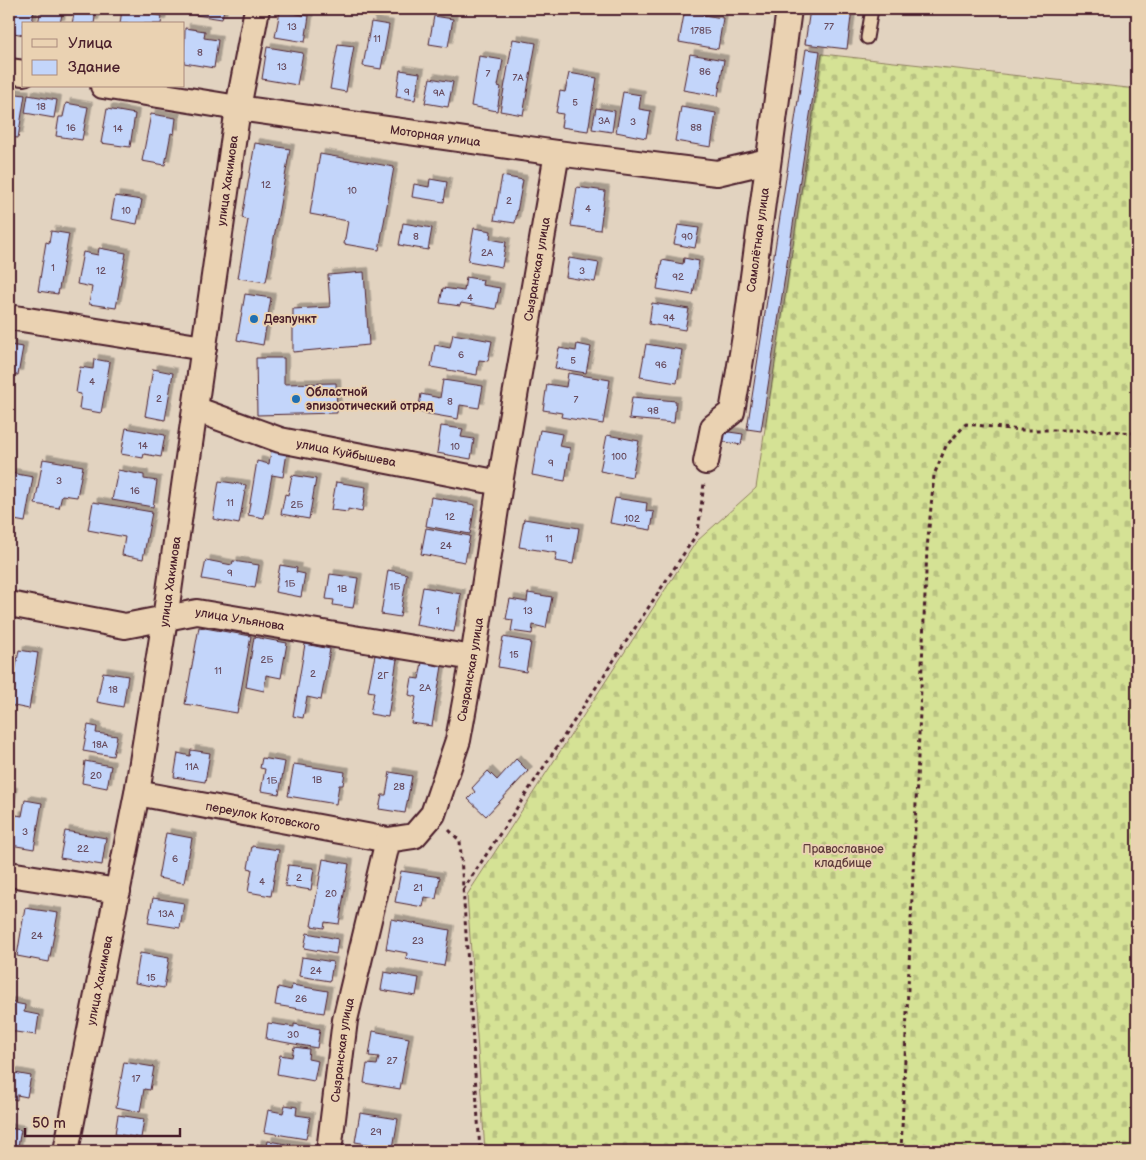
<svg xmlns="http://www.w3.org/2000/svg" width="1146" height="1160" viewBox="0 0 1146 1160" font-family="'Balsamiq Sans',sans-serif">
<style>
.cemetery{fill:url(#cemetery-stones);stroke:#908060}
.building{fill:#c3d5fa;stroke:#4a1f2b;filter:url(#shadow)}
.lines{fill:none;stroke-linecap:round;stroke-linejoin:round}
.lane-casing{stroke:#4a1f2b;stroke-width:15}
.street-casing{stroke:#4a1f2b;stroke-width:28}
.path{stroke:#4a1f2b;stroke-width:3;stroke-dasharray:4 4;stroke-linecap:butt}
.lane{stroke:#ead2b2;stroke-width:11}
.street{stroke:#ead2b2;stroke-width:24}
.poi-dot{fill:#1f6fb2;stroke:#ead2b2;stroke-width:2}
.labels{text-anchor:middle;stroke-width:4;stroke-linejoin:round;paint-order:stroke}
.number-label{font-size:10px;fill:#684c5f}
.street-label{font-size:12px;fill:#4a1f2b;stroke:#ead2b2}
.poi-label{font-size:12px;font-weight:bold;fill:#4a1f2b;stroke:#ead2b2;text-anchor:start}
.park-label{font-size:12px;fill:#5f3c3b;stroke:#ead2b2}
</style>
<defs>
<pattern id="cemetery-stones" width="16" height="16" patternUnits="userSpaceOnUse" patternTransform="scale(1.25)"><rect width="16" height="16" fill="#d5e295"/><path d="M2 7V4a2 2 0 0 1 4 0v3zM10 15v-3a2 2 0 0 1 4 0v3z" fill="#b8c181"/></pattern>
<filter id="shadow"><feDropShadow dx="4.5" dy="-4.5" stdDeviation="0" flood-color="#0004"/></filter>
</defs>
<rect width="100%" height="100%" fill="#e2d3c0"/>
<filter id="ink" filterUnits="userSpaceOnUse"><feTurbulence type="fractalNoise" baseFrequency=".02" numOctaves="2"/><feDisplacementMap in="SourceGraphic" scale="10" xChannelSelector="R" yChannelSelector="G"/><feConvolveMatrix kernelMatrix="1 2 1 2 8 2 1 2 1" color-interpolation-filters="sRGB"/></filter>
<g filter="url(#ink)">
<!-- cemetery -->
<path class="cemetery" d="M822 54 1137 89V1151H485L467 895 696 542 756 488Z"/>
<!-- building -->
<path class="building" d="M15 9 34 10 32 24H24V35L9 32Z
M41 9H63L60 24H38Z
M75 9H96L94 24H72Z
M122 9 162 16 161 24H120Z
M177 9H224L222 19 176 12Z
M685 9H704L703 15 723 18 718 49 679 42Z
M810 9H852L847 49 805 44Z
M280 11 309 16 305 42 275 37Z
M434 16 453 19 448 47 429 44Z
M371 22 389 25 381 69 363 66Z
M185 28 205 31 204 38 218 40 214 68 184 63Z
M513 39 536 43 523 115 500 111Z
M338 44 354 46 346 92 330 89Z
M267 47 303 53 297 85 262 79Z
M806 49 820 51 761 431 747 429Z
M690 54 724 60 718 96 683 90Z
M479 56 503 60 498 86 501 87 497 111 471 106Z
M400 70 420 73 415 100 396 97Z
M569 73 597 78 588 131 561 127 563 114 556 113 560 91 565 92Z
M430 78 453 82 448 107 425 103Z
M623 92 641 95 639 109 651 111 646 138 616 132Z
M9 93 25 95 18 138 9 137Z
M28 95 57 100 54 118 25 113Z
M66 103 88 107 82 140 56 136 59 117H63Z
M681 107 716 113 711 147 675 141Z
M596 108 615 111 612 132 592 129Z
M107 109 135 114 130 147 101 143Z
M151 114 176 118 174 134 171 133 165 165 142 161Z
M255 143 290 149 266 282 238 278 248 220 242 218Z
M320 154 394 167 379 250 344 244 348 221 310 214Z
M502 176 523 180 515 223 494 220Z
M430 179 447 182 444 202 412 197 414 184 429 187Z
M577 187 605 191 600 230 571 226Z
M115 196 142 200 137 224 111 219Z
M403 223 432 228 428 250 399 245Z
M678 225 699 228 695 248 674 244Z
M474 228 491 231 490 239 506 242 502 267 468 261Z
M51 231 69 234 58 294 38 291 46 242 49 243Z
M99 248 126 253 116 308 89 304 92 287 77 284 83 252 98 255Z
M569 258 599 263 595 282 566 277Z
M684 258 699 261 693 295 657 289 662 260 683 264Z
M364 272 369 345 293 352V309L330 307 328 275Z
M466 277 483 280 482 285 500 288 496 309 461 303 460 306 440 303 443 288 464 291Z
M245 294 271 298 263 345 237 340Z
M652 303 689 309 685 330 649 324Z
M453 334 492 341 488 361 479 360 477 375 431 367 435 345 450 348Z
M577 344 591 347 586 373 555 368 559 348 576 351Z
M646 344 682 350 677 383 640 377Z
M9 345 23 347 18 375 9 374Z
M256 358H284V384L336 383 337 413 257 415Z
M94 359 110 362 101 413 79 409 81 394 76 393 80 367 93 369Z
M153 369 173 373 165 420 145 416Z
M568 373 610 380 603 424 561 417 562 413 543 410 547 384 566 387Z
M443 380 483 386 479 408 460 405 458 419 418 412 421 394 440 398Z
M632 397 676 401 674 423 629 419Z
M441 426 463 429 461 437 474 439 471 459 437 453Z
M126 428 165 435 161 457 144 454 143 458 121 454Z
M540 430 562 434 559 446 570 448 565 481 532 475Z
M722 431 743 434 741 445 720 441Z
M607 435 639 441 632 477 600 471Z
M271 451 287 453 283 477 272 475 264 518 248 515 257 461 269 464Z
M43 459 83 466 77 497 62 495 59 508 35 504Z
M118 470 144 475V479L157 481 153 507 112 500Z
M11 473 33 477 25 522 9 519V486Z
M292 475 316 479 309 519 281 514 285 494 288 495Z
M219 481 246 485 239 524 213 519Z
M336 482 366 487 362 512 348 509V512L331 510Z
M431 497 475 505 470 534 426 526Z
M615 498 647 503 646 511 654 512 651 530 610 523Z
M93 502 152 512 143 559 122 555 125 537 88 530Z
M524 519 579 528 573 564 555 561 557 553 519 547Z
M426 528 470 536 465 562 421 554Z
M206 560 232 565 233 561 259 565 255 588 202 579Z
M280 565 297 568 296 572 305 574 301 597 275 592Z
M388 570 407 574 400 617 381 614Z
M330 574 358 578 353 608 333 605 334 600 326 599Z
M423 587 461 594 454 632 416 625Z
M528 593 552 597 546 628 533 625 532 634 511 631 513 620 506 619 510 599 527 602Z
M199 627 251 636 237 713 185 704Z
M254 637 287 643 281 678 266 675 264 691 246 687Z
M503 637 531 642 526 672 498 667Z
M305 644 330 649 321 700 307 697 303 718 293 716Z
M19 650 38 653 29 709 9 705Z
M375 655 397 659 388 717 370 714 374 692 368 691Z
M422 662 442 666 432 726 411 723 416 697 409 695 412 678 419 679Z
M103 672 128 676 123 707 97 702Z
M88 725 97 727 96 733 117 736 113 756 83 751Z
M191 750 210 753 205 782 174 777 178 753 190 756Z
M262 758 285 762 279 794 261 791 265 769 260 768Z
M516 759 528 771 486 816 468 799 475 792 472 788 488 771 497 780Z
M85 761 111 766 107 788 82 783Z
M294 764 345 772 343 785H339L336 804 288 796Z
M390 772 412 776 405 813 379 809 382 795H386Z
M9 792H13L10 808H9Z
M25 800 42 803 34 849 11 845 16 815 22 816Z
M65 831 106 838 102 865 60 858Z
M166 833 192 838 184 883 158 878Z
M252 846 279 850 271 896 248 892 252 869 248 868Z
M323 859 349 864 339 924 325 922 324 928 311 926Z
M288 865 314 868 311 890 285 886Z
M401 871 440 877 436 899 425 897 423 907 395 902Z
M153 898 184 903 180 928 148 923Z
M25 908 58 913 49 962 17 956Z
M391 919 450 930 444 966 406 959 407 953 386 949Z
M307 933 338 939 336 954 304 948Z
M140 953 169 958 164 988 135 983Z
M302 957 333 962 330 981 299 976Z
M384 972 419 978 416 996 381 990Z
M292 985 328 991 324 1013 275 1005 278 987 291 990Z
M9 1002 25 1005 24 1012 39 1015 36 1035 9 1031Z
M268 1023 294 1027V1024L320 1029 317 1048 266 1039Z
M373 1031 409 1038 400 1089 364 1083 367 1064 377 1065 379 1057 369 1056Z
M294 1047 309 1049 308 1059 318 1061 314 1081 277 1074 280 1055 292 1057Z
M124 1062 154 1067 150 1090 144 1089 140 1112 116 1107Z
M9 1072 31 1076 27 1097 17 1095V1100L9 1098Z
M285 1105 297 1107 296 1115 310 1117 306 1139 264 1132 268 1110 283 1113Z
M360 1113 398 1119 393 1148 355 1142Z
M118 1115 144 1119 141 1138 115 1134Z
M9 1128 21 1130 17 1151H9Z
M268 1141 305 1147 304 1151H256L257 1144 267 1146Z"/>
<g class="lines">
<!-- lane casing -->
<g class="lane-casing">
<path id="lane" d="M867 38 872 9"/>
</g>
<!-- street casing -->
<g class="street-casing">
<g id="street">
<path d="M9 71 24 73"/>
<path id="s1" d="M103 86 238 108 557 153 717 173 768 161"/>
<path d="M9 317 204 348"/>
<path id="s2" d="M195 409 280 440 500 483"/>
<path id="s3" d="M706 462 713 427 732 412 745 336 789 9"/>
<path id="s4" d="M9 604 125 626 197 612 473 658"/>
<path id="s5" d="M137 793 388 840"/>
<path d="M9 874 118 891"/>
<path id="s6" d="M66 1151 137 793 165 619 238 108 257 9"/>
<path id="s7" d="M329 1151 345 1020 388 840 414 836 433 814 458 740 473 658 500 483 557 153"/>
</g>
</g>
<!-- path -->
<path class="path" d="M449 830 460 841 480 1151
M463 890 698 532 704 483
M901 1151 927 549 934 475 946 446 966 424 1020 430H1091L1137 433"/>
<!-- lane -->
<use href="#lane" class="lane"/>
<!-- street -->
<use href="#street" class="street"/>
</g>
</g>
<!-- markers -->
<g class="poi-dot">
<circle cx="254" cy="319" r="5"/>
<circle cx="296" cy="399" r="5"/>
</g>
<g class="labels">
<!-- number labels -->
<g class="number-label">
<text x="292" y="30">13</text>
<text x="829" y="30">77</text>
<text x="701" y="34">178Б</text>
<text x="377" y="42">11</text>
<text x="200" y="56">8</text>
<text x="282" y="70">13</text>
<text x="705" y="75">86</text>
<text x="488" y="77">7</text>
<text x="518" y="81">7А</text>
<text x="407" y="95">9</text>
<text x="439" y="96">9А</text>
<text x="575" y="106">5</text>
<text x="41" y="110">18</text>
<text x="604" y="124">3А</text>
<text x="633" y="125">3</text>
<text x="71" y="131">16</text>
<text x="696" y="131">88</text>
<text x="118" y="132">14</text>
<text x="266" y="188">12</text>
<text x="352" y="194">10</text>
<text x="509" y="204">2</text>
<text x="588" y="212">4</text>
<text x="126" y="214">10</text>
<text x="416" y="240">8</text>
<text x="687" y="240">90</text>
<text x="487" y="256">2А</text>
<text x="53" y="271">1</text>
<text x="101" y="274">12</text>
<text x="582" y="274">3</text>
<text x="678" y="280">92</text>
<text x="470" y="301">4</text>
<text x="669" y="321">94</text>
<text x="461" y="358">6</text>
<text x="573" y="364">5</text>
<text x="661" y="368">96</text>
<text x="92" y="385">4</text>
<text x="159" y="402">2</text>
<text x="576" y="403">7</text>
<text x="450" y="405">8</text>
<text x="653" y="414">98</text>
<text x="143" y="449">14</text>
<text x="455" y="450">10</text>
<text x="619" y="460">100</text>
<text x="551" y="466">9</text>
<text x="59" y="484">3</text>
<text x="135" y="494">16</text>
<text x="230" y="506">11</text>
<text x="297" y="508">2Б</text>
<text x="450" y="520">12</text>
<text x="632" y="522">102</text>
<text x="549" y="542">11</text>
<text x="446" y="549">24</text>
<text x="230" y="576">9</text>
<text x="290" y="587">1Б</text>
<text x="395" y="590">1Б</text>
<text x="342" y="592">1В</text>
<text x="438" y="614">1</text>
<text x="528" y="614">13</text>
<text x="514" y="658">15</text>
<text x="267" y="663">2Б</text>
<text x="218" y="674">11</text>
<text x="313" y="677">2</text>
<text x="383" y="679">2Г</text>
<text x="425" y="691">2А</text>
<text x="113" y="693">18</text>
<text x="100" y="748">18А</text>
<text x="192" y="770">11А</text>
<text x="96" y="779">20</text>
<text x="317" y="783">1В</text>
<text x="272" y="784">1Б</text>
<text x="399" y="790">28</text>
<text x="25" y="835">3</text>
<text x="83" y="852">22</text>
<text x="175" y="862">6</text>
<text x="299" y="881">2</text>
<text x="262" y="885">4</text>
<text x="418" y="891">21</text>
<text x="331" y="897">20</text>
<text x="166" y="917">13А</text>
<text x="37" y="939">24</text>
<text x="418" y="944">23</text>
<text x="316" y="974">24</text>
<text x="151" y="981">15</text>
<text x="301" y="1002">26</text>
<text x="293" y="1038">30</text>
<text x="392" y="1064">27</text>
<text x="136" y="1082">17</text>
<text x="376" y="1135">29</text>
</g>
<!-- street labels -->
<g class="street-label">
<text dy="4" stroke="none"><textPath href="#s1" startOffset="336">Моторная улица</textPath></text>
<text dy="4" stroke="none"><textPath href="#s6" startOffset="984">улица Хакимова</textPath></text>
<text dy="4" stroke="none"><textPath href="#s3" startOffset="234">Самолётная улица</textPath></text>
<text dy="4" stroke="none"><textPath href="#s7" startOffset="928">Сызранская улица</textPath></text>
<text dy="4" stroke="none"><textPath href="#s2" startOffset="158">улица Куйбышева</textPath></text>
<text dy="4" stroke="none"><textPath href="#s6" startOffset="579">улица Хакимова</textPath></text>
<text dy="4" stroke="none"><textPath href="#s4" startOffset="235">улица Ульянова</textPath></text>
<text dy="4" stroke="none"><textPath href="#s7" startOffset="522">Сызранская улица</textPath></text>
<text dy="4" stroke="none"><textPath href="#s5" startOffset="128">переулок Котовского</textPath></text>
<text dy="4" stroke="none"><textPath href="#s6" startOffset="174">улица Хакимова</textPath></text>
<text dy="4" stroke="none"><textPath href="#s7" startOffset="102">Сызранская улица</textPath></text>
</g>
<!-- poi labels -->
<g class="poi-label">
<text x="264" y="323">Дезпункт</text>
<text x="306" y="396">Областной<tspan x="306" dy="14">эпизоотический отряд</tspan></text>
</g>
<!-- park labels -->
<g class="park-label">
<text x="843" y="853">Православное<tspan x="843" dy="14">кладбище</tspan></text>
</g>
</g>
<!-- margin -->
<rect width="1146" height="1160" fill="none" stroke="#ead2b2" stroke-width="30"/>
<rect x="15" y="15" width="1116" height="1130" fill="none" stroke="#4a1f2b" stroke-width="2" filter="url(#ink)"/>
<!-- legend -->
<rect x="22" y="22" width="162" height="65" fill="#ead2b2" stroke="#aa8a7c"/>
<rect x="32" y="39" width="25" height="8" fill="#ead2b2" stroke="#aa8a7c"/>
<text x="68" y="48" font-size="15" fill="#4a1f2b">Улица</text>
<rect x="32" y="60" width="25" height="15" fill="#c3d5fa" stroke="#aa8a7c"/>
<text x="68" y="72" font-size="15" fill="#4a1f2b">Здание</text>
<!-- scale -->
<path d="M25 1128v8h155v-8" fill="none" stroke="#4a1f2b" stroke-width="2.5"/>
<text x="32" y="1128" font-size="15" fill="#4a1f2b" stroke="#ead2b2" stroke-width="4" paint-order="stroke">50 m</text>
</svg>
